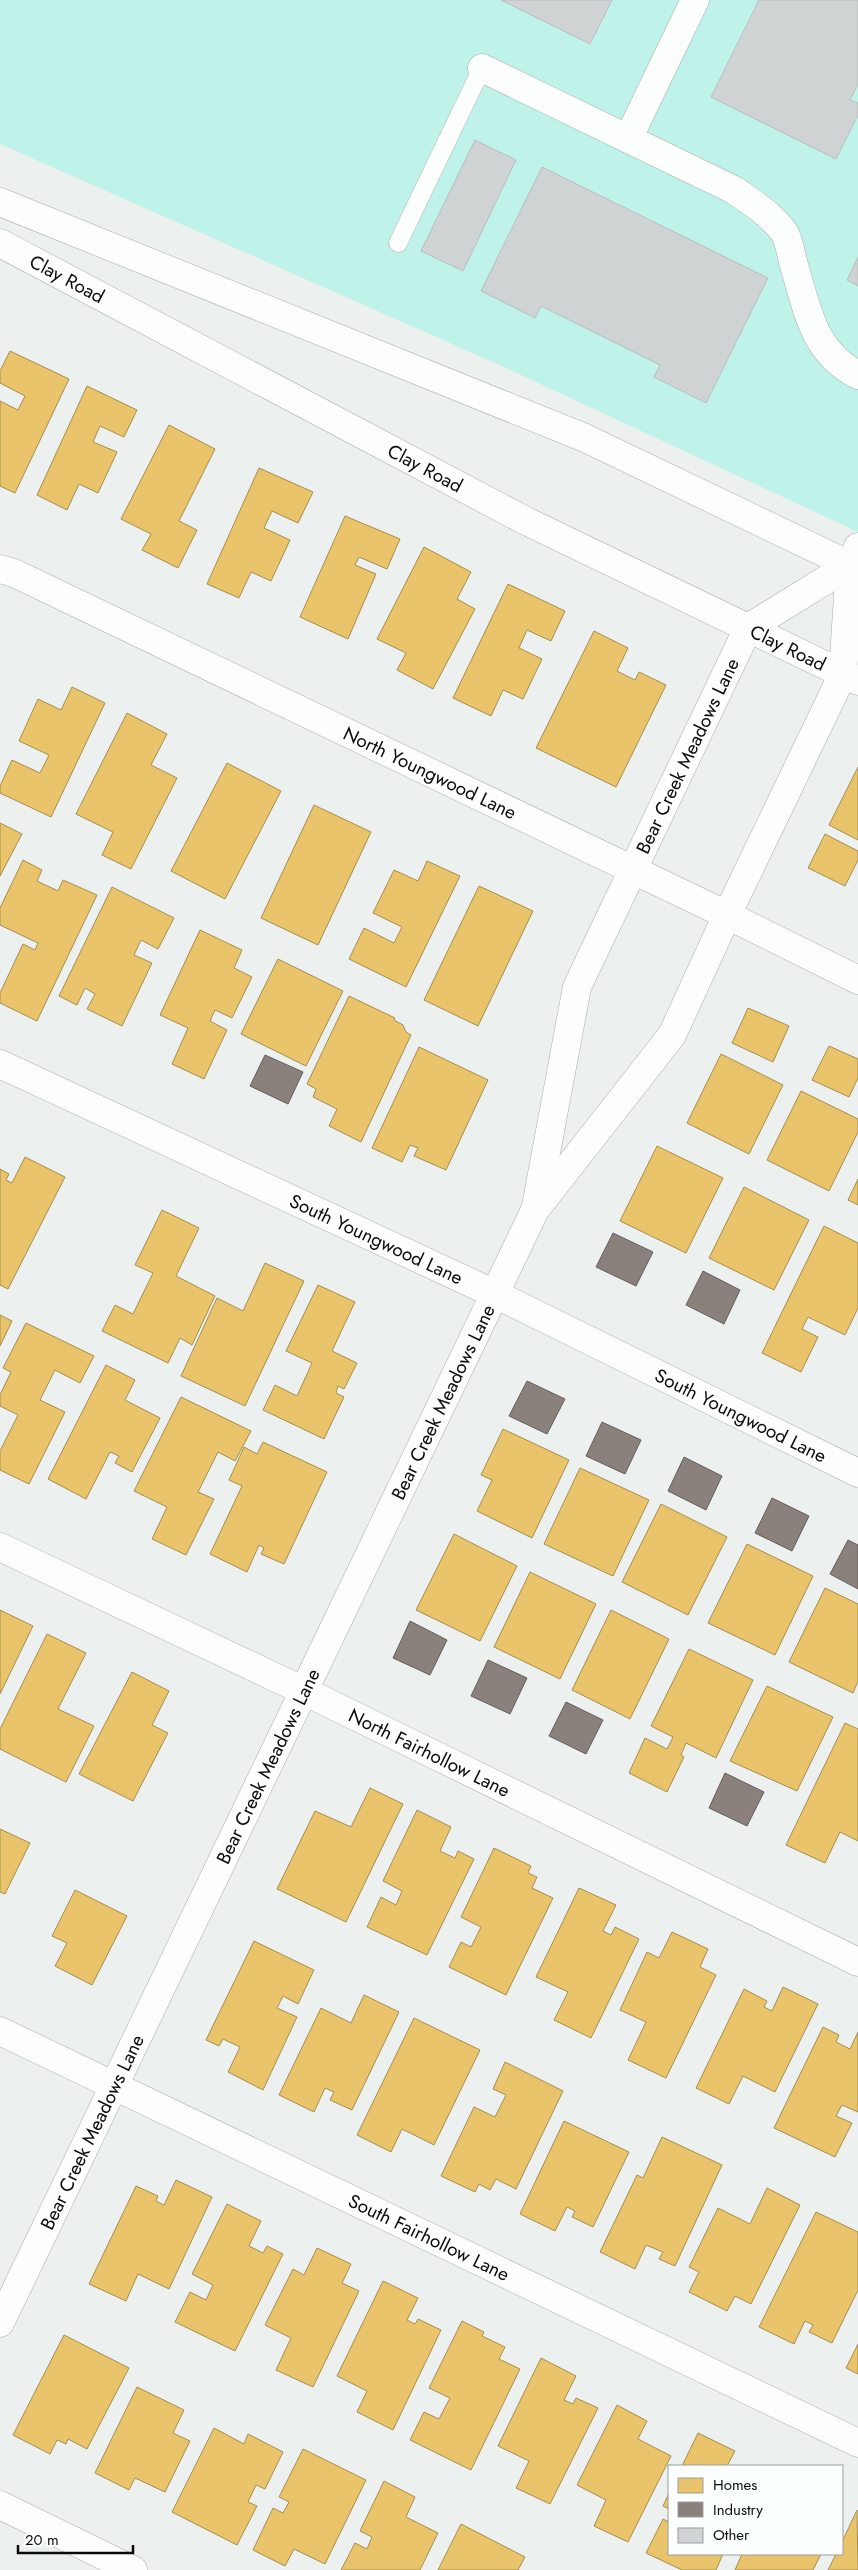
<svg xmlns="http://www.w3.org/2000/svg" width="858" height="2570" viewBox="0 0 858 2570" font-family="Jost,sans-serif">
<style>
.green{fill:#bff3e9}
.homes{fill:#e9c46a;stroke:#a68d4e}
.industry{fill:#8a817c;stroke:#645e5a}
.building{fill:#d0d3d3;stroke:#babebd}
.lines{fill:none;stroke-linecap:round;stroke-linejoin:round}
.lane-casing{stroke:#abaead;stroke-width:19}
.street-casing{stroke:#abaead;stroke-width:29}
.primary-casing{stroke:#abaead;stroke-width:29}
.lane{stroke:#fcfdfd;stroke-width:18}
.street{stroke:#fcfdfd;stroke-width:28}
.primary{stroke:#fcfdfd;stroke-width:28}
.labels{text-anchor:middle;stroke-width:5;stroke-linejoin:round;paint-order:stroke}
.street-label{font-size:19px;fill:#0a0c0c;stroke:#fbfffe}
</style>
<rect width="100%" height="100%" fill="#ecf1f0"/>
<!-- green -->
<path class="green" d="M0 0H858V532L506 368 0 144Z"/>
<!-- homes -->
<path class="homes" d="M10 351 69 379 15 493 0 486V401L18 410 25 396 0 383V371Z
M87 386 137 410 124 437 100 426 93 442 117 452 98 493 79 484 67 510 37 495Z
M169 425 215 449 179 521 197 530 178 568 142 550 151 534 121 519Z
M259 468 313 492 298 523 272 511 264 528 290 540 271 581 251 572 239 598 207 584Z
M345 516 400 539 387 569 359 557 355 565 376 574 348 639 300 617Z
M424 547 471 572 457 599 475 609 433 689 397 670 406 653 377 639Z
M508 584 565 611 551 641 527 630 519 648 542 659 523 699 503 690 491 716 453 698Z
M594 631 628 648 617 671 635 680 639 672 666 685 616 787 536 748Z
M72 687 105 703 51 817 0 793V786L12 760 40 773 49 755 19 741 38 699 61 710Z
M127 713 167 734 151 765 177 778 131 869 102 855 113 832 76 814Z
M227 763 281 791 225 899 171 871Z
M858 767V840L829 825Z
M314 805 371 832 318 945 261 918Z
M0 823 22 834 0 876Z
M825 834 858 851V860L845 886 808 868Z
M23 860 42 870 37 881 58 891 63 880 97 895 37 1021 0 1003V993L23 944 35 950 38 943 0 925V908Z
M427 861 460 876 406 987 349 959 364 928 394 943 402 927 373 913 394 870 418 881Z
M479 886 533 911 478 1026 424 1000Z
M112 887 174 918 158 949 141 940 134 955 152 963 122 1026 87 1009 95 994 85 988 77 1005 59 996Z
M200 930 242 950 234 968 252 977 232 1018 215 1010 210 1021 227 1030 204 1079 172 1064 188 1028 160 1015Z
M278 959 343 991 306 1066 241 1034Z
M349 996 395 1018 394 1020 403 1025 406 1032 411 1035 361 1142 329 1126 337 1109 313 1097 316 1089 307 1084Z
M748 1008 789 1026 773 1062 732 1043Z
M829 1046 858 1059V1078L849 1097 812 1080Z
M419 1047 488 1080 446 1170 414 1156 418 1148 410 1145 402 1162 372 1148Z
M721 1054 783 1085 749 1154 687 1123Z
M801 1091 858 1119V1132L829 1191 767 1160Z
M657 1146 723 1178 686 1253 620 1221Z
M25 1157 65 1177 8 1289 0 1285V1169L9 1174 6 1180 12 1183Z
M858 1179V1205L848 1200Z
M744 1187 809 1220 774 1290 709 1258Z
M162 1210 199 1228 176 1276 215 1296 192 1345 180 1338 168 1363 102 1331 115 1305 133 1314 153 1273 135 1265Z
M824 1226 858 1243V1308L845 1335 808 1317 802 1329 818 1337 801 1372 762 1353Z
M265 1263 304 1281 245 1406 181 1376 217 1298 243 1311Z
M318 1285 355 1302 332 1351 357 1363 344 1389 338 1386 336 1393 344 1397 324 1439 263 1410 275 1385 297 1396 312 1363 286 1351Z
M0 1315 12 1321 0 1346Z
M26 1323 94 1356 80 1383 55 1370 40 1400 65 1412 29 1484 0 1470V1451L18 1415 0 1406V1395L11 1372 3 1368Z
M106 1365 135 1380 125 1400 160 1418 132 1472 115 1463 119 1456 110 1452 86 1499 48 1479Z
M181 1397 251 1431 235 1461 218 1452 198 1492 214 1499 186 1555 152 1539 167 1507 134 1491Z
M503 1429 569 1460 532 1538 477 1511 492 1480 481 1475Z
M263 1442 327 1472 284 1564 261 1554 264 1548 259 1545 247 1572 210 1554 242 1486 229 1480 244 1447 257 1454Z
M580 1468 649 1500 613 1576 544 1544Z
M661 1504 727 1537 688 1615 622 1582Z
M454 1534 517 1566 480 1641 416 1610Z
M747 1544 813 1576 775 1655 708 1623Z
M530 1572 596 1604 560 1679 494 1647Z
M825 1588 858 1604V1681L853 1693 789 1662Z
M0 1610 33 1626 0 1694Z
M611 1610 669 1639 630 1719 572 1690Z
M47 1634 86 1653 58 1709 94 1726 66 1782 0 1749V1729Z
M689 1649 753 1680 716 1758 686 1743 681 1755 684 1757 667 1792 629 1773 645 1738 667 1749 673 1737 651 1726Z
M132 1672 169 1691 152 1725 168 1733 133 1801 79 1774Z
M767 1686 833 1717 797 1791 730 1761Z
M845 1723 858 1729V1841L840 1832 825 1863 786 1845Z
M370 1788 403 1804 346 1922 277 1889 315 1811 351 1827Z
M417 1810 451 1827 440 1851 455 1858 458 1851 474 1859 427 1955 367 1927 381 1897 396 1905 402 1891 383 1881Z
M0 1829 30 1843 5 1894 0 1892Z
M494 1848 531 1866 528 1873 537 1877 532 1888 553 1898 506 1995 449 1967 461 1942 471 1947 481 1927 461 1917Z
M579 1888 616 1905 603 1931 611 1935 615 1927 639 1939 591 2038 554 2020 568 1992 536 1977Z
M75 1890 127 1916 92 1985 55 1966 67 1943 52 1936Z
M672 1932 708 1949 700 1967 716 1975 666 2078 628 2060 646 2022 620 2010 647 1952 659 1958Z
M254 1941 314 1970 298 2004 283 1996 277 2008 297 2017 263 2090 228 2072 240 2047 223 2039 219 2046 206 2040Z
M783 1987 818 2004 775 2092 743 2076 729 2104 696 2088 744 1989 767 2001 764 2007 772 2011Z
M364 1995 399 2012 352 2110 330 2100 334 2092 325 2088 314 2112 279 2095 321 2008 351 2023Z
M414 2018 480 2050 434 2145 402 2129 391 2152 357 2135Z
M823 2027 839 2035 836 2042 850 2049 858 2032V2112L842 2105 836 2116 852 2123 835 2157 774 2128Z
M505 2062 563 2091 516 2189 496 2179 490 2190 479 2184 475 2192 441 2176 474 2107 495 2117 506 2095 493 2089Z
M564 2121 629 2152 593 2227 572 2217 575 2211 567 2207 555 2231 520 2214Z
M662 2137 722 2165 675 2266 659 2259 663 2252 646 2245 635 2269 600 2252 637 2175 643 2178Z
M176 2180 212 2197 169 2289 138 2274 126 2301 89 2284 136 2186 158 2196 156 2201 164 2205Z
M767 2188 800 2205 751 2304 735 2296 727 2311 689 2292 699 2272 689 2267 718 2208 750 2224Z
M227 2204 261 2221 249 2246 263 2253 267 2246 283 2254 235 2351 175 2322 190 2292 206 2300 213 2285 192 2274Z
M816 2212 858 2232V2290L832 2343 809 2332 813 2325 805 2321 794 2344 759 2327Z
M317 2248 351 2264 342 2283 359 2291 313 2387 276 2370 291 2338 265 2325 293 2269 304 2275Z
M383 2281 418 2298 407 2320 415 2324 418 2319 441 2330 393 2430 357 2412 367 2391 337 2376Z
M462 2321 484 2332 482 2336 505 2347 499 2359 520 2369 471 2470 410 2440 424 2412 439 2419 450 2398 429 2388Z
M64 2335 129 2368 87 2449 68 2439 66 2444 57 2440 50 2454 13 2435Z
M858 2344V2374L846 2368Z
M541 2358 576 2376 564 2400 573 2404 576 2398 598 2408 550 2504 516 2488 529 2461 498 2446Z
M137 2387 184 2410 173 2433 190 2441 165 2492 135 2478 129 2490 95 2473Z
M617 2405 647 2421 638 2439 671 2456 628 2542 594 2526 606 2500 577 2485Z
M214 2428 244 2444 248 2434 283 2452 265 2489 256 2485 248 2502 257 2506 237 2545 172 2512Z
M698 2433 735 2451 727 2466H682Z
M303 2449 366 2480 325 2564 294 2549 285 2566 253 2550 273 2508 283 2513 289 2502 279 2497Z
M384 2481 415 2497 406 2517 438 2533 420 2570H341L355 2543 367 2549 372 2537 360 2531Z
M669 2493V2509L663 2506Z
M857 2510 858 2570H828L836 2554H842V2542Z
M663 2519 669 2522V2554H723L716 2570H682L646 2553Z
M461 2524 525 2557 518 2570H438Z
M742 2554H821L813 2570H735Z"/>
<!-- industry -->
<path class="industry" d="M265 1055 303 1072 288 1104 250 1086Z
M613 1233 653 1252 636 1286 596 1267Z
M703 1271 740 1290 724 1324 686 1305Z
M527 1381 565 1399 547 1434 509 1416Z
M602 1422 641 1440 625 1474 586 1456Z
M684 1457 722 1476 706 1510 668 1491Z
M772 1498 809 1516 792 1551 755 1533Z
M848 1540 858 1545V1589L830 1574Z
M410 1621 447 1640 430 1675 393 1658Z
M488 1660 527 1678 510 1714 471 1696Z
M566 1702 603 1720 586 1754 549 1736Z
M725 1773 764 1792 747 1826 709 1808Z"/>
<!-- building -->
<path class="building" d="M501 0H612L590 44Z
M759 0H858V84L850 100 858 103V115L836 159 711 97Z
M475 140 516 160 463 271 421 251Z
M542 167 768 278 706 403 654 377 660 365 541 306 535 318 481 291Z
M858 257V286L847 280Z"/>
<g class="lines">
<!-- lane casing -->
<g class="lane-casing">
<path id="lane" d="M398 243 482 68"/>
</g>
<!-- street casing -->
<g class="street-casing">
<g id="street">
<path d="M482 68 734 190C752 202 770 214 784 232 789 240 791 253 793 262 807 307 812 352 858 375"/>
<path d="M628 139 695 0"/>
<path id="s1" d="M0 569 14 573 727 915 858 980"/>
<path id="s2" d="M0 1064 495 1294 858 1473"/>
<path id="s3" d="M536 1206 577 987 748 628 850 565"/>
<path id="s4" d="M0 1547 304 1691 858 1962"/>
<path id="s5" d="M0 2031 858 2443"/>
<path id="s6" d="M0 2323 535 1210 672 1035 727 915 843 674 850 565 858 547"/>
<path d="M0 2505 133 2570"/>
</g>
</g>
<!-- primary casing -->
<g class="primary-casing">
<g id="primary">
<path d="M0 202 585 438 858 569"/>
<path id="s7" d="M0 243 526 521 858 681"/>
</g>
</g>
<!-- lane -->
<use href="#lane" class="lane"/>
<!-- street -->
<use href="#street" class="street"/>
<!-- primary -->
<use href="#primary" class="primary"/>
</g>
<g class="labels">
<!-- street labels -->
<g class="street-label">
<text dy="7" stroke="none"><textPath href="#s7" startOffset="76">Clay Road</textPath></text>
<text dy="7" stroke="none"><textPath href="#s7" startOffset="481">Clay Road</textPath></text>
<text dy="7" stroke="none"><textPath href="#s7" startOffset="886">Clay Road</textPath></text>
<text dy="7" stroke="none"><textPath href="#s3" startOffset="479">Bear Creek Meadows Lane</textPath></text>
<text dy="7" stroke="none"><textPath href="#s1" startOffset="476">North Youngwood Lane</textPath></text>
<text dy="7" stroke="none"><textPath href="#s2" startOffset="415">South Youngwood Lane</textPath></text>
<text dy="7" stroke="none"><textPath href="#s6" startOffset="1022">Bear Creek Meadows Lane</textPath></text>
<text dy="7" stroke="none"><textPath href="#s2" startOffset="820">South Youngwood Lane</textPath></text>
<text dy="7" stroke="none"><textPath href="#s4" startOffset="476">North Fairhollow Lane</textPath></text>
<text dy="7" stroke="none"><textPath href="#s6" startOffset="618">Bear Creek Meadows Lane</textPath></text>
<text dy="7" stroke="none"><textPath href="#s6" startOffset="212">Bear Creek Meadows Lane</textPath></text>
<text dy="7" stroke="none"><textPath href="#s5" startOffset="476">South Fairhollow Lane</textPath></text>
</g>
</g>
<!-- legend -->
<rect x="668" y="2465" width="175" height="90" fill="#fbfffe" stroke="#9b9e9d"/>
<rect x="678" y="2478" width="25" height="15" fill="#e9c46a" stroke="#9b9e9d"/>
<text x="713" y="2490" font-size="15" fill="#0a0c0c">Homes</text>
<rect x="678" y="2502" width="25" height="15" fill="#8a817c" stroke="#9b9e9d"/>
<text x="713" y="2515" font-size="15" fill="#0a0c0c">Industry</text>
<rect x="678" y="2528" width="25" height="15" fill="#d0d3d3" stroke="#9b9e9d"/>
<text x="713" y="2540" font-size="15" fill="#0a0c0c">Other</text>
<!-- scale -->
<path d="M18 2545v8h115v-8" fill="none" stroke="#0a0c0c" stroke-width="2.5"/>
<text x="25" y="2545" font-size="15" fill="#0a0c0c" stroke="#fbfffe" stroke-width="4" paint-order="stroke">20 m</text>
</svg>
